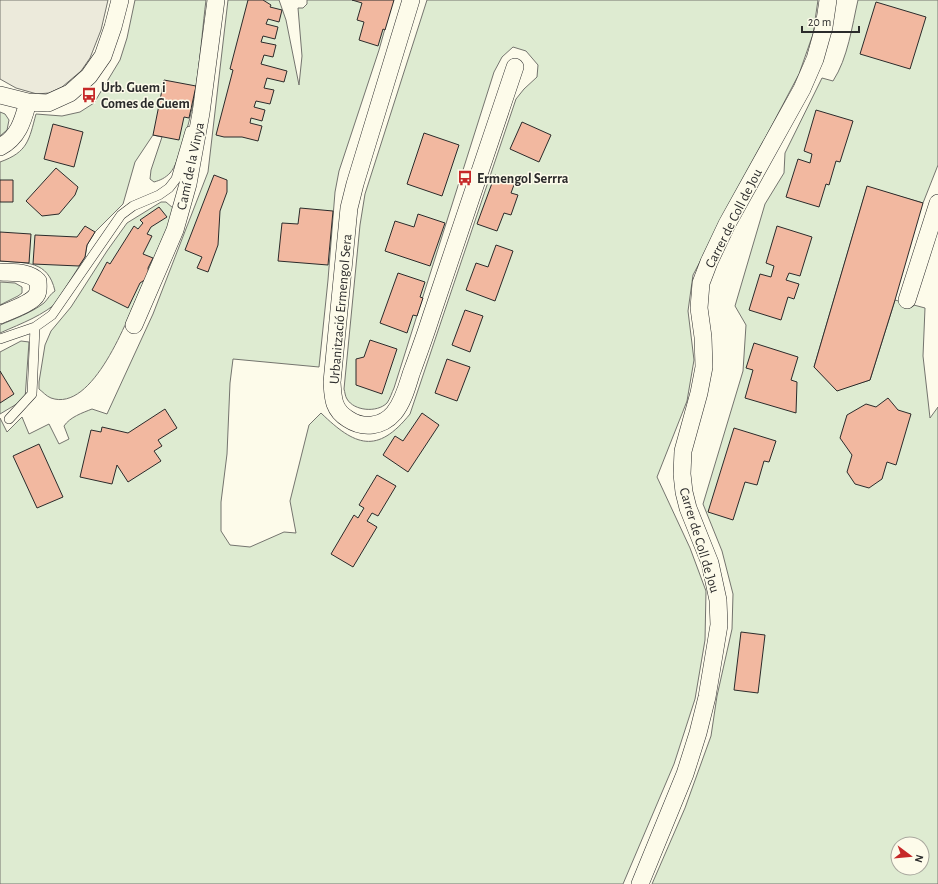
<svg xmlns="http://www.w3.org/2000/svg" width="938" height="884" viewBox="0 0 938 884" font-family="'Alegreya Sans',sans-serif">
<style>
.green{fill:#deebd1;stroke:#74746e;fill-rule:evenodd}
.parking{fill:#eceadb;stroke:#74746e}
.building{fill:#f2b8a0;stroke:#2b2b2b}
.lines{fill:none;stroke-linecap:round;stroke-linejoin:round}
.service-casing{stroke:#2b2b2b;stroke-width:10}
.minor-casing{stroke:#2b2b2b;stroke-width:18}
.service{stroke:#fdfbea;stroke-width:9}
.minor{stroke:#fdfbea;stroke-width:17}
.labels{text-anchor:middle;stroke-width:3;stroke-linejoin:round;paint-order:stroke}
.poi-label{font-size:14px;font-weight:bold;fill:#2b2b2b;stroke:#fdfbea;text-anchor:start}
.street-label{font-size:14px;fill:#2b2b2b;stroke:#fdfbea}
</style>
<rect width="100%" height="100%" fill="#fdfbea"/>
<!-- green -->
<path class="green" d="M135 0H206C200 49 198 101 181 148 178 157 176 166 170 173 165 178 161 180 154 182L150 179 151 170 162 137 153 135 135 162 123 204 95 232 87 245 85 257 61 295V299C43 316 22 323 0 333V325C14 319 31 313 44 303 48 299 50 294 55 291 48 260 26 263 0 261V162C28 152 29 140 36 114L62 116 80 112 94 103 120 60 127 38Z
M228 0H279L286 20 299 85 302 56 298 8H303L307 4V0H393L379 50 339 171 335 192 328 280 319 367 233 359 230 383 227 454 221 502V531L230 545 250 547 284 532 296 533 290 501 309 425 321 413C355 446 377 455 410 414L516 99 524 89 537 77 538 65 526 51 513 47 502 57 494 72 394 388C392 392 390 399 387 403 377 413 354 411 347 399 345 396 345 392 344 389L360 225 365 194 427 0H818L813 34 799 74 693 275 688 311 694 360 687 401 657 477 690 548 706 591 705 640 695 699 674 764 623 884H0V418L7 432 22 417 29 434 49 424 59 444 69 439 64 426C70 417 82 413 92 409L107 414 153 314 208 172Z
M858 0H938V165L923 203 867 187 814 367 837 390 870 380 895 300 925 308 923 356 930 418 938 407V884H652L685 808 711 736 717 696 732 629 733 594 722 551 703 504 743 371 746 325 735 306 765 204 784 173 785 153 822 78 833 81C848 58 852 26 858 0ZM898 844H922V868H898Z
M0 112 5 114 9 120 7 130 0 136Z
M161 202H166L173 208 172 217C161 242 151 266 140 290 128 318 93 413 51 398 46 396 43 392 39 389V382L45 345 51 331 71 307 107 251 127 223Z
M0 282 15 283 22 287V293L18 296 0 305Z
M21 341 29 342 25 399 0 414V352Z"/>
<!-- parking -->
<path class="parking" d="M0 0H108L101 30 90 58 81 71 62 87 49 93 37 94 16 88 0 79Z"/>
<!-- building -->
<path class="building" d="M248 0H263L271 5 270 7 282 10 279 22 268 19 266 24 278 27 275 39 263 36 261 42 276 45 273 57 264 55 261 64 287 71 284 82 267 78 264 88 274 90 270 104 256 101 254 107 265 110 262 121 251 118 250 123 262 126 258 141 242 137H224L216 135 233 70 230 69Z
M352 0H394L385 30 383 29 378 46 359 40 364 22 357 20 362 3Z
M876 2 926 17 910 69 860 54Z
M164 80 196 86 189 118 184 117 179 140 153 135Z
M816 110 853 121 840 162 836 161 829 185 826 184 819 207 786 197 798 159 810 163 812 154 804 151Z
M522 122 551 135 539 162 510 149Z
M53 124 83 132 74 167 44 159Z
M424 133 459 145 442 196 407 184Z
M56 168 78 187 75 195 59 214 42 216 26 201Z
M214 175 227 180V192L220 211 218 245 208 272 197 268 202 257 185 250Z
M495 175 515 182 511 193 518 195 511 215 504 213 497 231 477 224Z
M0 180H13V202H0Z
M867 186 923 203 895 300 870 380 837 391 814 367Z
M159 207 167 217 151 227 147 234 152 236 143 254 153 258 148 268 149 277 140 283 128 308 92 290 107 262 110 264 134 226 138 229 143 223 140 220Z
M300 208 333 211 328 265 278 261 282 223 298 224Z
M418 214 445 223 430 266 385 251 395 221 414 227Z
M85 226 95 232 87 245 85 257 79 266 33 264 35 235 77 237Z
M777 226 812 237 800 276 789 273 786 280 799 284 794 299 788 297 781 320 749 310 760 274 771 277 774 266 766 263Z
M0 232 31 234 29 263 0 261Z
M496 245 513 251 495 301 466 290 476 263 488 267Z
M398 273 425 282 420 297 423 298 417 316 413 315 407 333 380 323Z
M465 310 483 316 470 352 452 345Z
M370 340 397 349 382 394 356 385V359L364 357Z
M754 343 798 357 791 380 797 382 796 413 745 398 753 370 746 368Z
M447 359 470 367 457 401 435 393Z
M0 371 14 394 0 403Z
M888 398 898 410 911 414 896 465 887 462 882 479 869 488 855 484 847 472 852 455 840 438 847 415 866 404 876 407Z
M165 409 177 428 158 440 162 446 154 451 161 461 128 482 117 465 112 484 80 477 91 430 101 432 102 427 128 433Z
M422 413 439 425 408 472 383 455 395 436 403 441Z
M734 428 776 441 769 462 764 461 757 485 745 482 733 520 708 512Z
M39 444 63 497 37 508 13 456Z
M377 475 396 486 378 516 372 513 367 521 377 527 353 567 331 554 354 515 358 518 364 508 359 505Z
M741 632 765 635 758 693 734 690Z"/>
<g class="lines">
<!-- service casing -->
<g class="service-casing">
<path id="service" d="M0 339 35 327 52 315 121 215 133 206 159 195 169 188 176 179 190 131
M9 419 32 394 35 327"/>
</g>
<!-- minor casing -->
<g class="minor-casing">
<path id="minor" d="M411 0 355 184 349 208 332 382C333 398 333 410 348 419 363 429 382 427 394 413 403 402 407 387 411 374 418 355 425 336 431 317 459 233 487 150 515 67
M0 95 28 102 48 103 70 93 89 76 103 56 113 27 120 0
M0 147C19 137 23 120 28 102
M0 272C13 273 28 271 38 281 38 285 39 290 37 294 33 303 9 311 0 315
M907 300 938 203
M134 325 175 230 188 184 201 113 216 0
M640 884 685 774 698 733 707 697 719 625 718 600 710 563 688 508 684 492 682 474 683 451 699 393 704 367 703 337 699 308 701 283 709 262 727 224 802 89 815 59 824 27 828 0"/>
</g>
<!-- service -->
<use href="#service" class="service"/>
<!-- minor -->
<use href="#minor" class="minor"/>
</g>
<!-- icons -->
<defs>
<g id="bus-bare" transform="scale(1.2)"><path d="M-5-6H5V4H4V6H2V4H-2V6H-4V4H-5ZM-3.5-4V0h7V-4ZM-3.5 1.2v1.5H-2V1.2ZM2 1.2v1.5H3.5V1.2Z" fill="#c62828" stroke="#fdfbea" stroke-width="2.5" paint-order="stroke"/></g>
</defs>
<g fill-rule="evenodd">
<use href="#bus-bare" x="89" y="95"/>
<use href="#bus-bare" x="465" y="178"/>
</g>
<g class="labels">
<!-- poi labels -->
<g class="poi-label">
<text x="101" y="92">Urb. Guem i<tspan x="101" dy="16">Comes de Guem</tspan></text>
<text x="477" y="183">Ermengol Serrra</text>
</g>
<!-- street labels -->
<g class="street-label">
<text transform="translate(190 166) rotate(-78)" y="5">Camí de la Vinya</text>
<text transform="translate(733 218) rotate(-63)" y="5">Carrer de Coll de Jou</text>
<text transform="translate(340 309) rotate(-85)" y="5">Urbanització Ermengol Sera</text>
<text transform="translate(700 540) rotate(73)" y="5">Carrer de Coll de Jou</text>
</g>
</g>
<!-- north arrow -->
<g transform="translate(910 856) rotate(106)"><circle r="19" fill="#fdfbea" stroke="#a9a89e"/>
<path d="M0-3L7 15L0 10L-7 15Z" fill="#c62828"/>
<text y="-6" font-size="11" font-weight="bold" text-anchor="middle" fill="#2b2b2b">N</text>
</g>
<!-- scale -->
<path d="M802 26v6h57v-6" fill="none" stroke="#2b2b2b" stroke-width="2"/>
<text x="808" y="26" font-size="12" fill="#2b2b2b" stroke="#fdfbea" stroke-width="3" paint-order="stroke">20 m</text>
</svg>
